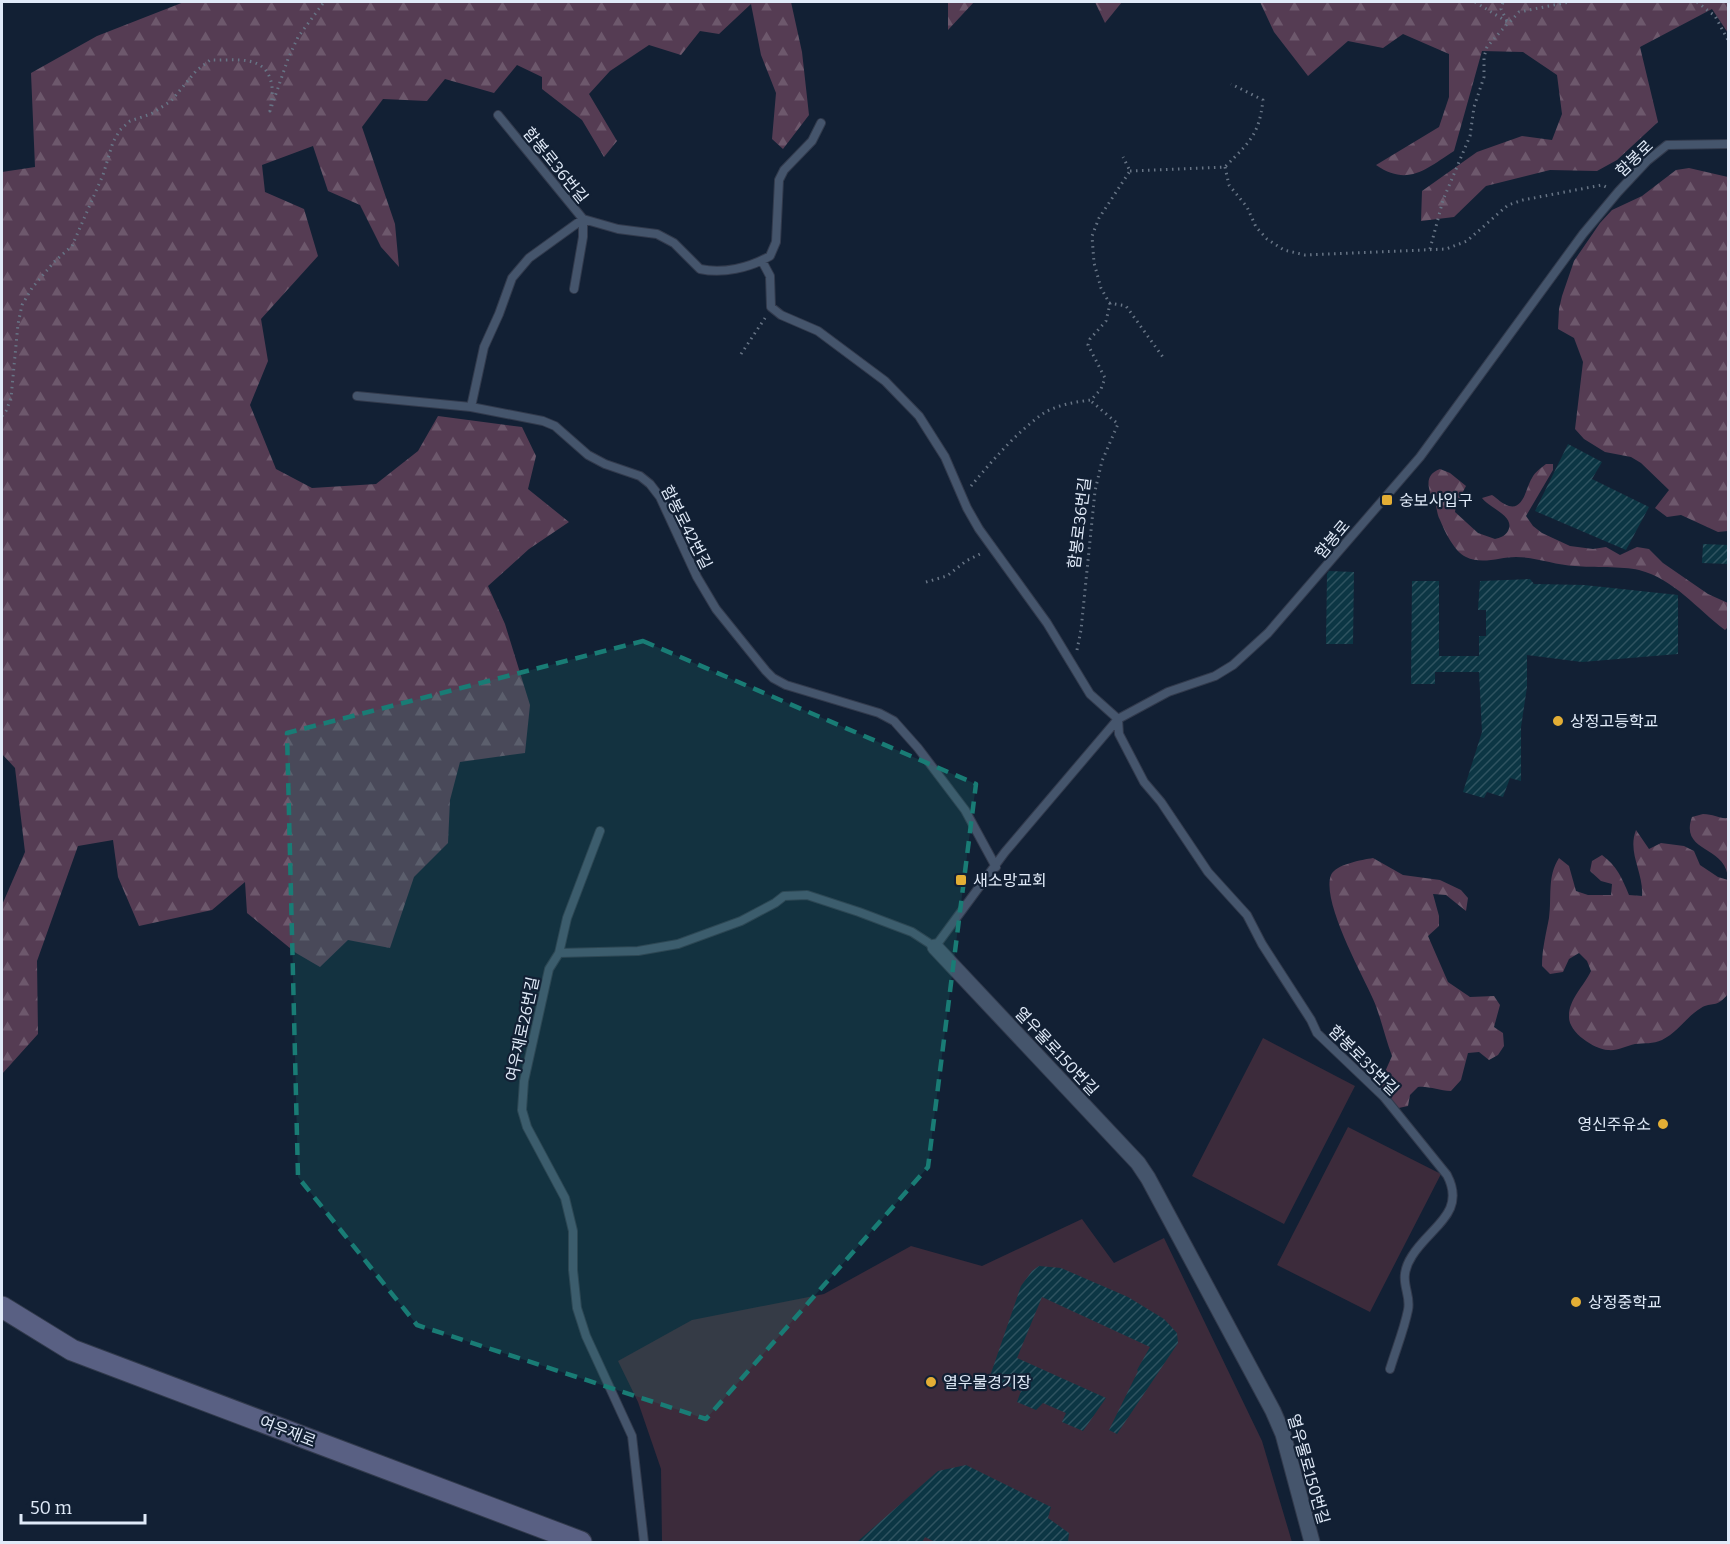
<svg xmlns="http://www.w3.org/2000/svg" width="1730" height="1544" viewBox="0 0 1730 1544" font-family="Bitter,'Noto Sans KR',serif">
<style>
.grass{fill:#3c2b3b}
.forest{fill:url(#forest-firs)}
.building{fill:url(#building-hatch)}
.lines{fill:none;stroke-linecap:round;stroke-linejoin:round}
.lane-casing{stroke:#323a4c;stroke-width:10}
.street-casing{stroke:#323a4c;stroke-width:17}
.secondary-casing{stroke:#323a4c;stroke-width:23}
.path{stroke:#677485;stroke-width:3;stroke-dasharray:1.5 4.5;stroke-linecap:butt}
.lane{stroke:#45556c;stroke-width:8}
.street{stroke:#45556c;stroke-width:15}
.secondary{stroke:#596083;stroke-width:21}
.marked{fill:#197c75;fill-opacity:0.2;stroke:#197c75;stroke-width:4.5;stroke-dasharray:12 8;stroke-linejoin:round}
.poi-dot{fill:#e3ae35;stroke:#122034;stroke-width:2}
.labels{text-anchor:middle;stroke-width:4.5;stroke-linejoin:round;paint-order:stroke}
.street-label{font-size:16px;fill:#e0eaf8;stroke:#122034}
.poi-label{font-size:16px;fill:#e0eaf8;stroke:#122034;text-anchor:start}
</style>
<defs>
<pattern id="forest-firs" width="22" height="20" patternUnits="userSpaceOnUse" patternTransform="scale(1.5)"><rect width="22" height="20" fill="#553c53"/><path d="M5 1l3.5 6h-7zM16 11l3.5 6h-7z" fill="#6d586c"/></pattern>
<pattern id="building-hatch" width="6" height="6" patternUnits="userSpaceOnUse" patternTransform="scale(1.5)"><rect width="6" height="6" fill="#0c3644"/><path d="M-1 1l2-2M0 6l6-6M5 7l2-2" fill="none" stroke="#2f5360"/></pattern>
</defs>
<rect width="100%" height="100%" fill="#122034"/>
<!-- grass -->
<path class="grass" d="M1263 1038 1355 1086 1284 1224 1192 1176Z
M1348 1127 1441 1174 1370 1312 1277 1265Z
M1082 1219 1114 1263 1164 1238 1262 1441 1292 1542H662L661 1469 638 1402 618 1361 692 1320 824 1294 911 1246 982 1266Z"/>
<!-- forest -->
<path class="forest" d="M184 2H791L802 52 809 115 783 149 772 139 776 93 761 55 751 4 719 34 700 31 681 55 649 45 610 71 589 94 617 141 604 157 582 120 542 89V77L517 65 494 93 445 79 427 101 383 99 362 127 395 224 399 267 381 247 360 205 328 191 313 146 262 165 265 192 304 209 318 256 261 319 268 361 250 405 276 469 312 488 376 484 418 451 438 416 522 427 536 456 528 489 569 522 529 549 488 586 505 624 530 705 525 753 460 762 450 800 448 843 414 877 390 948 348 940 320 967 296 953 247 913 245 882 212 910 139 926 118 877 113 840 78 846 37 961 38 1034 2 1074V905L25 852 15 768 2 754V172L35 167 31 73 97 36Z
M948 2H974L948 30Z
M1095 2H1122L1105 23Z
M1260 2H1728V33L1712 9 1640 47 1658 122 1617 160 1597 171 1550 170 1486 186 1454 217 1421 221 1422 191 1477 152 1522 136 1552 140 1562 114 1557 75 1523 52 1482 51 1454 151C1426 169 1408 187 1376 165L1439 127 1449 97V54L1403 34 1383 48 1348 41 1308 76 1274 32Z
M1689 168 1728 177V531L1718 532 1681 515 1667 517 1655 508 1669 490 1641 463 1631 457 1605 452 1584 439 1575 429 1583 362 1574 338 1558 329 1559 309 1562 296 1574 261 1600 223 1612 210 1642 196 1676 170Z
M1546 464H1553V470L1526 516 1533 526 1542 533 1570 546 1593 549 1606 547 1620 555 1637 547 1649 549 1663 563 1708 594 1728 603V627L1725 630C1697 609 1674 579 1639 570 1622 566 1593 568 1575 566 1555 565 1536 557 1516 557 1500 557 1482 565 1466 557 1454 551 1445 532 1440 520 1437 515 1437 508 1435 503 1428 490 1423 475 1440 469L1450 473 1466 486 1456 505 1455 512 1478 533 1495 539C1500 538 1505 536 1508 531 1516 516 1489 508 1482 498L1492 495C1497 498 1502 504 1509 506 1524 510 1526 487 1532 478 1535 472 1541 468 1546 464Z
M1703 814C1714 814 1719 819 1728 818V879C1727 845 1679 853 1692 817Z
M1636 830 1649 849 1661 843 1684 846 1694 851 1700 865 1718 877 1728 880V994C1716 1009 1712 1001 1701 1008 1686 1017 1678 1032 1662 1040 1653 1044 1644 1043 1635 1044 1626 1046 1617 1051 1608 1050 1594 1049 1568 1032 1569 1016 1569 999 1584 986 1591 971L1587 961 1579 953 1569 959 1563 972 1550 974 1542 966C1542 949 1546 934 1549 918 1552 897 1547 876 1559 858L1569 866 1576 891 1588 895H1611L1612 884 1601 881 1590 871 1592 861 1602 855C1617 866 1622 878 1629 895L1642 896C1644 873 1627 853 1636 830Z
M1373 858 1403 875 1440 880 1461 890 1468 898 1466 911 1446 895 1433 894 1439 916V926L1428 936 1448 982 1470 997 1494 996 1500 1005 1494 1027 1503 1033 1504 1046 1498 1055 1489 1060 1479 1052 1468 1053 1461 1080 1451 1091C1439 1091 1430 1086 1418 1087L1410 1095 1408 1106 1394 1109 1377 1090 1392 1056C1385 1038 1381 1017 1373 999 1362 974 1321 901 1331 875 1336 864 1362 860 1373 858Z"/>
<!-- building -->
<path class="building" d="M1568 444 1602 462 1592 479 1649 507 1626 550 1535 511Z
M1703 544 1728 545V564L1702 563Z
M1329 571 1354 572 1353 644H1326L1327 574Z
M1530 579 1534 584 1584 585 1678 595V654L1582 662 1527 655V687L1521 727V781L1510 778 1503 797 1487 792 1484 798 1463 792 1482 732 1479 672H1435V684H1411L1412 581H1439V656H1479V636H1486V610H1478L1480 581Z
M1039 1266 1061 1268 1128 1297 1164 1319 1177 1333 1178 1343 1117 1434 1109 1430 1138 1371 1137 1370 1150 1347 1042 1297 1017 1358 1106 1398 1083 1431 1062 1422 1066 1413 1043 1403 1036 1410 1017 1402 1021 1391 989 1379 1021 1286 1032 1271Z
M966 1465 1051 1507 1048 1518 1069 1533 1068 1542H935L925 1537 922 1542H857L938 1471Z"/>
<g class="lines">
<!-- lane casing -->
<g class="lane-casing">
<path id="lane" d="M498 115 583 219 618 229 657 234 674 243 700 269C723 274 749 268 770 256L776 242 779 180 784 170 812 141 821 123
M762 261 770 276 771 307 781 315 818 331 885 381 919 416 945 457 967 508 979 529 1047 623 1090 694 1118 719 1119 734 1144 782 1161 802 1208 872 1247 915 1262 944 1311 1020 1317 1033 1384 1097 1447 1175C1467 1213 1430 1227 1412 1256 1396 1281 1412 1292 1408 1310 1404 1330 1396 1349 1390 1369
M574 289 583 237V219
M357 396 471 407 543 421 555 426 588 455 605 464 640 476 650 484 660 497 697 577 716 609 766 671 773 678 786 685 879 713 894 721 918 748 965 810 996 867
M471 407 484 347 499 314 512 278 529 258 583 219
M600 831 567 918 559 953 549 969 524 1081 522 1110 527 1127 565 1198 573 1231V1270L577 1308 586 1336 632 1436 644 1542
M559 953 638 951 678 944 741 921 775 903 784 896 807 895 859 912 912 932 935 947 1005 852 1118 719 1168 692 1215 676 1233 665 1268 633 1420 457 1583 234 1618 192 1647 161 1667 145 1728 144"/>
</g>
<!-- street casing -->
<g class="street-casing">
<path id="street" d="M935 947 1138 1163 1148 1178 1273 1411 1283 1434 1312 1542"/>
</g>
<!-- secondary casing -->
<g class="secondary-casing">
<path id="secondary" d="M2 1307 72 1350 581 1542"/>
</g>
<!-- path -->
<path class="path" d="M1475 2 1509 23 1519 12 1569 2
M1697 2 1715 16 1728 40
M1225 167 1229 185 1247 207 1256 227 1267 239 1284 250 1305 255 1446 249 1467 241 1508 205 1523 200 1602 185 1606 187
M1130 171 1225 167C1249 142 1259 136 1263 100L1231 84
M1430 249 1443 200 1470 136 1474 107 1484 77V57L1487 47 1508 23 1501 9 1503 2
M1109 303 1126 306 1165 360
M741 354 765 318
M2 416 6 411 11 398 18 324 22 305 32 288 54 262 72 246 103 175 113 142 120 130 130 121 151 114 171 101 196 71 210 60C235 61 268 53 272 87 273 95 271 104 270 111L288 59 298 37 324 2
M971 486C992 461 1015 434 1041 415 1055 405 1075 402 1091 400L1101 389 1105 378 1088 345 1090 339 1106 321 1110 304 1101 288 1094 263 1092 236 1099 218 1130 171 1123 157
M926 582 947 576 966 561 982 553
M1077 650 1081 630 1095 491 1102 461 1118 424 1091 401"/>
<!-- lane -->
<use href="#lane" class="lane"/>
<!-- street -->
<use href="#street" class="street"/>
<!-- secondary -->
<use href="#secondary" class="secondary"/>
</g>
<!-- marked area -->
<path class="marked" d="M643 641 976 784 928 1167 706 1419 417 1325 298 1177 287 733Z"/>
<!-- markers -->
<g class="poi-dot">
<rect x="1381" y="494" width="12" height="12" rx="3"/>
<circle cx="1558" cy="721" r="6"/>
<rect x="955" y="874" width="12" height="12" rx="3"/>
<circle cx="1663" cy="1124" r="6"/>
<circle cx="1576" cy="1302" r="6"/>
<circle cx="931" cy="1382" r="6"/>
</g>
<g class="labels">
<!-- street labels -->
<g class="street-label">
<text transform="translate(1634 158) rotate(-44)" y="6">함봉로</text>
<text transform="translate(556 165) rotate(51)" y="6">함봉로36번길</text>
<text transform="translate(1079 523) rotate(-83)" y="6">함봉로36번길</text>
<text transform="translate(687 527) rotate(63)" y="6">함봉로42번길</text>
<text transform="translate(1332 539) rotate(-50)" y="6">함봉로</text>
<text transform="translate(522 1029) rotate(-78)" y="6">여우재로26번길</text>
<text transform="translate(1057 1051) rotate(47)" y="6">열우물로150번길</text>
<text transform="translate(1364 1060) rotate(45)" y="6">함봉로35번길</text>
<text transform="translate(288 1431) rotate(21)" y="6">여우재로</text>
<text transform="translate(1309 1469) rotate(74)" y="6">열우물로150번길</text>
</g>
<!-- poi labels -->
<g class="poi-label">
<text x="1399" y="506">숭보사입구</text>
<text x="1570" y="727">상정고등학교</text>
<text x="973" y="886">새소망교회</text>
<text x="1651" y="1130" text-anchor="end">영신주유소</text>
<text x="1588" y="1308">상정중학교</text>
<text x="943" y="1388">열우물경기장</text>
</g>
</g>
<!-- border -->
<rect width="1730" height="1544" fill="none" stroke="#e0eaf8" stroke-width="6"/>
<!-- scale -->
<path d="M21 1514v9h124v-9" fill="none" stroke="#e0eaf8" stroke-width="3"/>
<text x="30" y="1514" font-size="18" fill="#e0eaf8" stroke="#122034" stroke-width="4.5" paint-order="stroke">50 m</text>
</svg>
